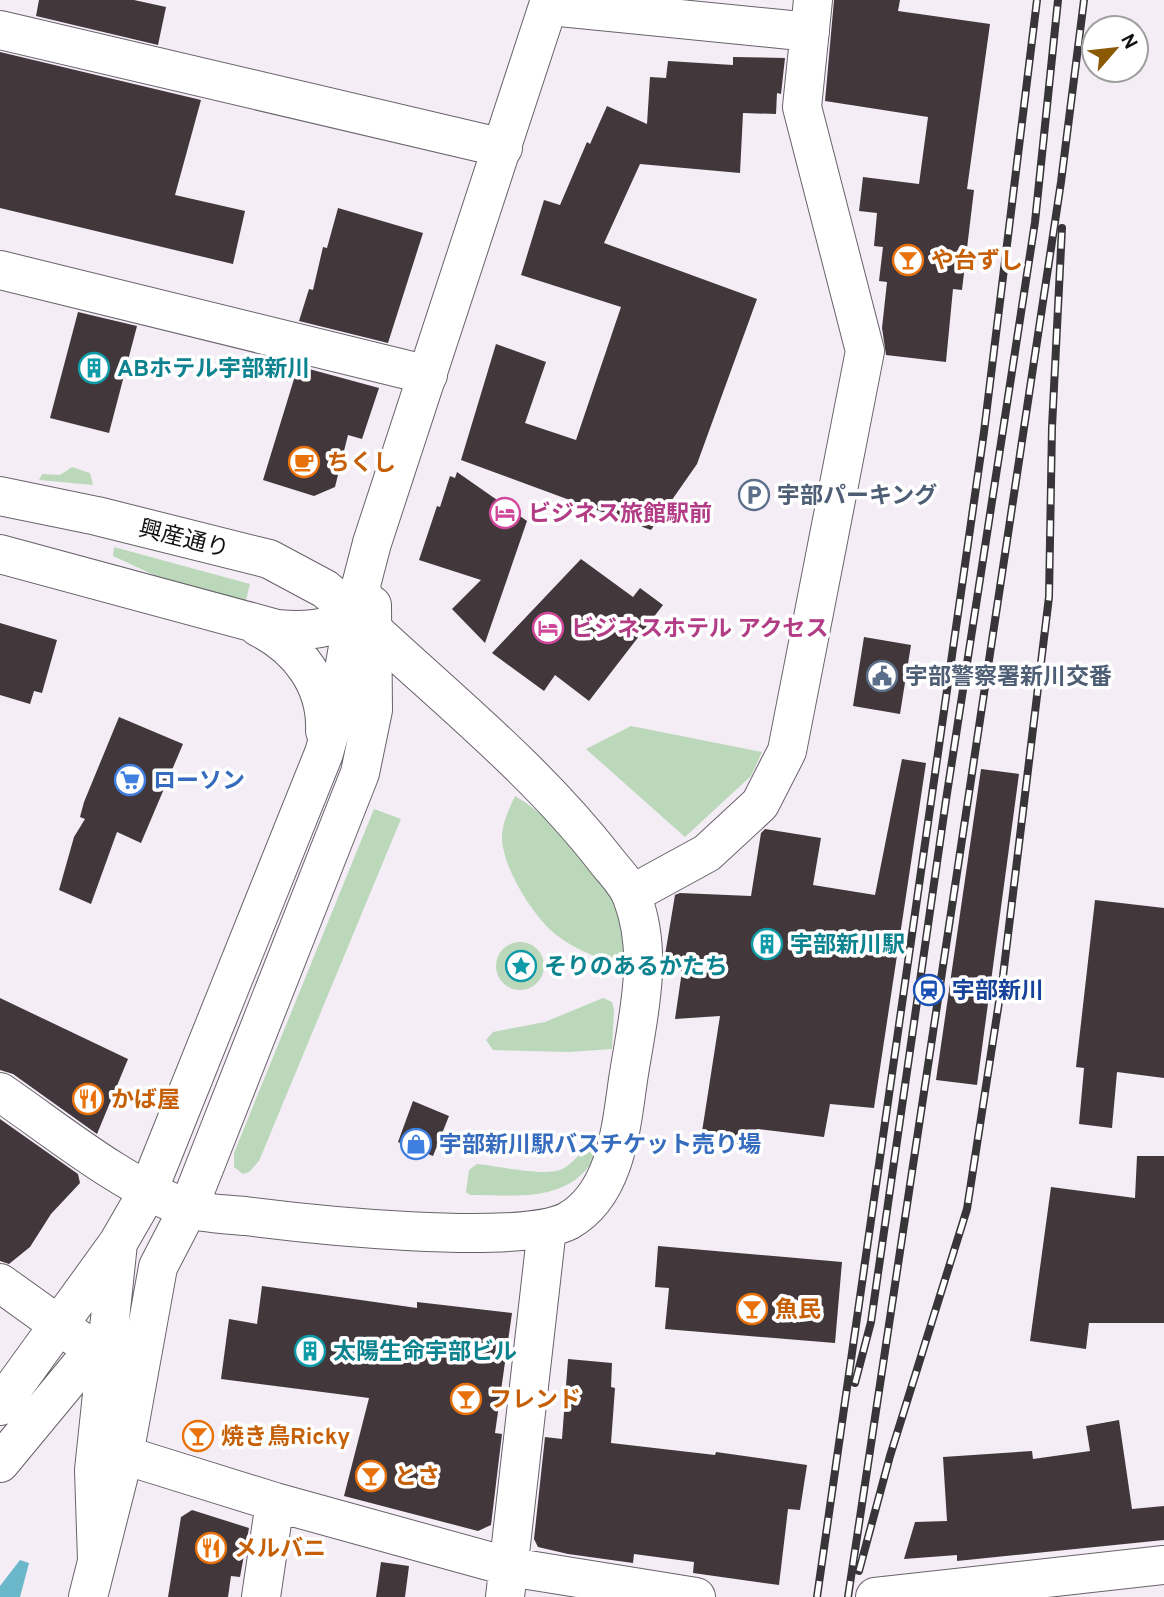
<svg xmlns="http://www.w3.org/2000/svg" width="1164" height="1597" viewBox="0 0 1164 1597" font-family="Overpass,'Noto Sans JP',sans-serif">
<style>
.green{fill:#bbd9ba}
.water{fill:#6bb7ca}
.building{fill:#42383c}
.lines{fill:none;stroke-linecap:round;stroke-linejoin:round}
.minor-casing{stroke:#68626a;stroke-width:40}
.tertiary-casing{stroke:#68626a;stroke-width:40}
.minor{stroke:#fff;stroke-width:38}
.tertiary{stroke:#fff;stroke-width:38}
.rail-casing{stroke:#383539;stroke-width:8}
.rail{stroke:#fff;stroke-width:5;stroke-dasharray:16;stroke-linecap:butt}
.labels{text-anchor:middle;stroke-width:7;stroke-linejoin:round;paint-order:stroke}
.food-label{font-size:23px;font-weight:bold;fill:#c56008;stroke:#fff;text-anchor:start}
.culture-label{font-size:23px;font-weight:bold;fill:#0d838f;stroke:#fff;text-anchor:start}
.service-label{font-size:23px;font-weight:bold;fill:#4e5e75;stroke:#fff;text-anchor:start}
.hotel-label{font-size:23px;font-weight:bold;fill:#b23c85;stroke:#fff;text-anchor:start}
.street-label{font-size:23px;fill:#100e11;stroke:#fff}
.shop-label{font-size:23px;font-weight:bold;fill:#366cbe;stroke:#fff;text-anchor:start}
.transit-label{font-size:23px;font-weight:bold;fill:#164399;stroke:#fff;text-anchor:start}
</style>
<rect width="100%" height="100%" fill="#f4edf6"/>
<!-- green -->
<path class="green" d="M72 467 90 473 93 485 39 480 42 474 60 475Z
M114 547 250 584 245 604 169 582 113 556Z
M631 726 762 752 751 776 685 837 586 749Z
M515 796C557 821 612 879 624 928 627 940 625 953 623 966 601 959 578 951 559 937 535 920 501 866 502 836 503 821 509 809 515 796Z
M374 809 401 819 259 1161 249 1172 243 1174 234 1167V1153Z
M496 966a24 24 0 1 1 48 0a24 24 0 1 1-48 0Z
M603 998 612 1002 614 1010 612 1049 569 1052 493 1050 486 1040 493 1032 545 1022Z
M594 1144 598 1152C572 1204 519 1195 470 1195L466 1192 469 1170 477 1164C497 1166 543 1176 560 1170 575 1164 580 1149 594 1144Z"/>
<!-- water -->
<path class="water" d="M20 1560 29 1563 20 1597H0V1586Z"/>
<!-- building -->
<path class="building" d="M39 0H134L166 7 158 45 36 16Z
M834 0H900L898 11 990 24 967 189 974 190 962 290 953 289 946 362 886 355 882 328 887 282 879 281 883 247 874 246 877 213 859 211 863 177 919 184 928 117 825 101Z
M0 52 201 100 175 195 245 211 233 264 0 208Z
M733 57 785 58 781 94 777 93 776 114 743 113 740 173 640 164 604 243 757 299 697 464 651 530 461 460 496 344 546 362 525 423 576 440 621 307 521 275 544 200 560 205 587 142 590 144 607 106 647 124 650 77 666 78 668 61 733 65Z
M338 208 423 233 388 343 299 321 309 289 313 290 323 247 327 248Z
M78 312 137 326 109 433 50 418Z
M298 366 379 388 362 439 348 435 335 487 314 496 263 480Z
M457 472 527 521 485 643 452 609 481 580 419 560 437 506 440 507 450 476 455 478Z
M581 559 633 597 640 588 663 605 589 701 555 675 544 691 492 653Z
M0 623 57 640 42 693 34 691 30 704 0 695Z
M864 637 911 645 900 714 853 706Z
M119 717 183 744 141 843 117 832 91 904 59 890 74 837 85 819 80 817 84 802Z
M902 759 926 763 874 1108 830 1104 824 1137 757 1129 755 1147 701 1138 720 1016 675 1019 682 971 665 968V955L675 895 680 893 751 896 761 833 765 829 821 838 813 885 875 895Z
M981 769 1019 774 977 1085 936 1080Z
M1095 900 1164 908V1078L1117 1072 1112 1128 1079 1124 1084 1068 1076 1067Z
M0 998 128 1059 97 1134 13 1074 0 1070Z
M413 1101 449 1116 433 1156 398 1142Z
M0 1119 78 1174 80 1183 51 1214 30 1247 9 1264 0 1261Z
M1137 1156H1164V1323H1089L1086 1349 1030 1341 1051 1187 1135 1198Z
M658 1246 842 1262 835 1343 665 1329 669 1288 655 1287Z
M262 1286 417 1308V1302L512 1313 495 1433 502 1434 491 1525 478 1531 344 1496 369 1398 221 1379 229 1319 257 1324Z
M568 1359 612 1363 611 1387 615 1388 611 1443 715 1455 716 1452 807 1465 800 1510 788 1509 779 1585 693 1573 694 1562 634 1554 633 1563 568 1554 538 1547 534 1539 545 1437 562 1439Z
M1119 1420 1132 1509 1164 1506V1540L957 1561V1555L904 1559 915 1522 947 1521 943 1457 1032 1451 1033 1459 1090 1451 1086 1426Z
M192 1510 249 1528 240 1577 231 1576 228 1597H168L181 1517Z
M381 1562 409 1566 405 1597H376Z"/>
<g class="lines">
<!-- minor casing -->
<g class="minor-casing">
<path id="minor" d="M550 6 810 32
M0 30 503 148
M0 270 428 375
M632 894 707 853 760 804 787 751 865 351 802 107 813 0
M0 1092C57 1131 121 1184 186 1208 203 1214 226 1214 245 1216 307 1224 518 1247 568 1221 616 1194 621 1128 628 1080 637 1020 655 956 632 897 627 883 614 871 605 859 539 774 453 704 374 631
M0 1283 95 1351
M124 1455 275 1502 510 1567 696 1597
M261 1597 275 1502
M505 1597 547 1228
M875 1597 1164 1565"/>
</g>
<!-- tertiary casing -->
<g class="tertiary-casing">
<path id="tertiary" d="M0 496 97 516 269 559 325 589 370 627
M0 554 277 629C311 632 345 630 365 598
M258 627C298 647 327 684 325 731
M0 1406 118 1243
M0 1463 110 1330
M97 1560 94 1470 118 1243 148 1191 324 753 339 699 354 612 372 543 550 0
M88 1597 124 1455 158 1267 188 1209 360 773 373 710 372 605"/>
</g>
<!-- minor -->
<use href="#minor" class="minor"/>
<!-- tertiary -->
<use href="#tertiary" class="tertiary"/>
<!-- rail casing -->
<g class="rail-casing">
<path id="rail" d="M855 1383 871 1322 946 800 1035 222 1058 0
M859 1571 890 1456 967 1209 1003 976 1049 597 1052 427 1062 228
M817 1597 984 432 1037 0
M848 1597 1061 182 1084 0"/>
</g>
<!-- rail -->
<use href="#rail" class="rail"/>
</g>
<!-- icons -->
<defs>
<g id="bar-ring" transform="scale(1.575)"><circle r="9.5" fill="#fff" stroke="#e8710a" stroke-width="1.5"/><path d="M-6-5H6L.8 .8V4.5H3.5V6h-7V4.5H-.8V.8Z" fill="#e8710a"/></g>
<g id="building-ring" transform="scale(1.575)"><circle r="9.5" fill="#fff" stroke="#0f9aa8" stroke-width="1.5"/><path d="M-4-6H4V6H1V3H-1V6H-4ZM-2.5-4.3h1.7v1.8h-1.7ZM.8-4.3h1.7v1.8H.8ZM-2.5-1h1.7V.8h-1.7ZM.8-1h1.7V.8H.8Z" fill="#0f9aa8"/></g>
<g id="cafe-ring" transform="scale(1.575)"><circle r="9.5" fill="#fff" stroke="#e8710a" stroke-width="1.5"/><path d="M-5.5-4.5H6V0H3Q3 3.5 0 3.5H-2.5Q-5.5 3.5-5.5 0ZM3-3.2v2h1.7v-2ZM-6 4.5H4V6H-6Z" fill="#e8710a"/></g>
<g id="parking-ring" transform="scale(1.575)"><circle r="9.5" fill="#fff" stroke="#5c6f8a" stroke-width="1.5"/><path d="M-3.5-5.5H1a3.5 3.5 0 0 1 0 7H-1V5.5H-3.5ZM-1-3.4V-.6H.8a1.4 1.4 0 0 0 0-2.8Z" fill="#5c6f8a"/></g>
<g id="hotel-ring" transform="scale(1.575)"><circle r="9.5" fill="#fff" stroke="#d1479c" stroke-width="1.5"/><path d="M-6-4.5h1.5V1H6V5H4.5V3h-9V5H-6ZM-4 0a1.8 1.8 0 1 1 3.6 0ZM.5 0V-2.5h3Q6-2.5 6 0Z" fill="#d1479c"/></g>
<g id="civic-ring" transform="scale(1.575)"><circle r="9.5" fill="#fff" stroke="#5c6f8a" stroke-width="1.5"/><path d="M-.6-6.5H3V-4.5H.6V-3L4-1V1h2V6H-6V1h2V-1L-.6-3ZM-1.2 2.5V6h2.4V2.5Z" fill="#5c6f8a"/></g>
<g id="supermarket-ring" transform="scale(1.575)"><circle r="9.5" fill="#fff" stroke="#3f7fe0" stroke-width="1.5"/><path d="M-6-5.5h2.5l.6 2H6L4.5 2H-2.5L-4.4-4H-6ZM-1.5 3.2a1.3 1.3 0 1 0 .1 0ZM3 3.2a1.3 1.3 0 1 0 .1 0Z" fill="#3f7fe0"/></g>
<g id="sight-ring" transform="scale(1.575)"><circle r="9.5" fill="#fff" stroke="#0f9aa8" stroke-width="1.5"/><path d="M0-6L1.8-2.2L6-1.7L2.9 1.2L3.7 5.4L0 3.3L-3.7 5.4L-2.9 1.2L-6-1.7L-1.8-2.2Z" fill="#0f9aa8"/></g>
<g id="station-ring" transform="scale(1.575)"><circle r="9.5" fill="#fff" stroke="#1a4fb4" stroke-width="1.5"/><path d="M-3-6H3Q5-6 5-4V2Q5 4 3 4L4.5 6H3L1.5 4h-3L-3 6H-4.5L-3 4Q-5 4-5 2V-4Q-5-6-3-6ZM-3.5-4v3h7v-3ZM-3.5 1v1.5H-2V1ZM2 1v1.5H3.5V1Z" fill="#1a4fb4"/></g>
<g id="restaurant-ring" transform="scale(1.575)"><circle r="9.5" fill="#fff" stroke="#e8710a" stroke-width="1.5"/><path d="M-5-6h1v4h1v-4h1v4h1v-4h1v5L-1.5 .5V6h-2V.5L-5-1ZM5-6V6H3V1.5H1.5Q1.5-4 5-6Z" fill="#e8710a"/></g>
<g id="shop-ring" transform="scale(1.575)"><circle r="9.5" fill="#fff" stroke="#3f7fe0" stroke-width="1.5"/><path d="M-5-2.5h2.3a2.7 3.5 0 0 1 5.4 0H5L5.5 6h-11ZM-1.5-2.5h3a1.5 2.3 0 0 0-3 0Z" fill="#3f7fe0"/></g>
</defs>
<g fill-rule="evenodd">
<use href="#bar-ring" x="908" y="260"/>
<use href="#building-ring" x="94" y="368"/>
<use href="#cafe-ring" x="304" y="462"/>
<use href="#parking-ring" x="754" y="495"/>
<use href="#hotel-ring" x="505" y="513"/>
<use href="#hotel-ring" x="548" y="628"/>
<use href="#civic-ring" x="882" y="676"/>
<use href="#supermarket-ring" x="130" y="780"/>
<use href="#building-ring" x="767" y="944"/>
<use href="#sight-ring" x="521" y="966"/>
<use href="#station-ring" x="929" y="990"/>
<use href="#restaurant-ring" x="88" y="1099"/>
<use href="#shop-ring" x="416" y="1144"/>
<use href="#bar-ring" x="752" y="1309"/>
<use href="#building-ring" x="310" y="1351"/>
<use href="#bar-ring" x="466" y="1399"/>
<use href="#bar-ring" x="198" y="1436"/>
<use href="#bar-ring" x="371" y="1476"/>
<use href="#restaurant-ring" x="211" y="1548"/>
</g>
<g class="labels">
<!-- food labels -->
<g class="food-label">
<text x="931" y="268">や台ずし</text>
<text x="327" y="470">ちくし</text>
<text x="111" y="1107">かば屋</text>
<text x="775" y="1317">魚民</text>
<text x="489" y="1407">フレンド</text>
<text x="221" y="1444">焼き鳥Ricky</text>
<text x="394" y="1484">とさ</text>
<text x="234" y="1556">メルバニ</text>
</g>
<!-- culture labels -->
<g class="culture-label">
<text x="117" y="376">ABホテル宇部新川</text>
<text x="790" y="952">宇部新川駅</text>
<text x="544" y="974">そりのあるかたち</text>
<text x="333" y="1359">太陽生命宇部ビル</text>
</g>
<!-- service labels -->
<g class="service-label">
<text x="777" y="503">宇部パーキング</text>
<text x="905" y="684">宇部警察署新川交番</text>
</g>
<!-- hotel labels -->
<g class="hotel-label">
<text x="528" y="521">ビジネス旅館駅前</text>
<text x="571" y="636">ビジネスホテル アクセス</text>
</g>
<!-- street labels -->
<g class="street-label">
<text transform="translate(184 538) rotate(14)" y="8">興産通り</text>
</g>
<!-- shop labels -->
<g class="shop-label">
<text x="153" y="788">ローソン</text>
<text x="439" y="1152">宇部新川駅バスチケット売り場</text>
</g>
<!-- transit labels -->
<g class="transit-label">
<text x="952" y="998">宇部新川</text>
</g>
</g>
<!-- north arrow -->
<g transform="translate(1115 49) rotate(62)"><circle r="33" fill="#ffffff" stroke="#9f9fa0" stroke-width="2"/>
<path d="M0-5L12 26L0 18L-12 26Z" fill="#8b5903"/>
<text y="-10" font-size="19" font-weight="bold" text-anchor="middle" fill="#100e11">N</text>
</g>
</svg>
